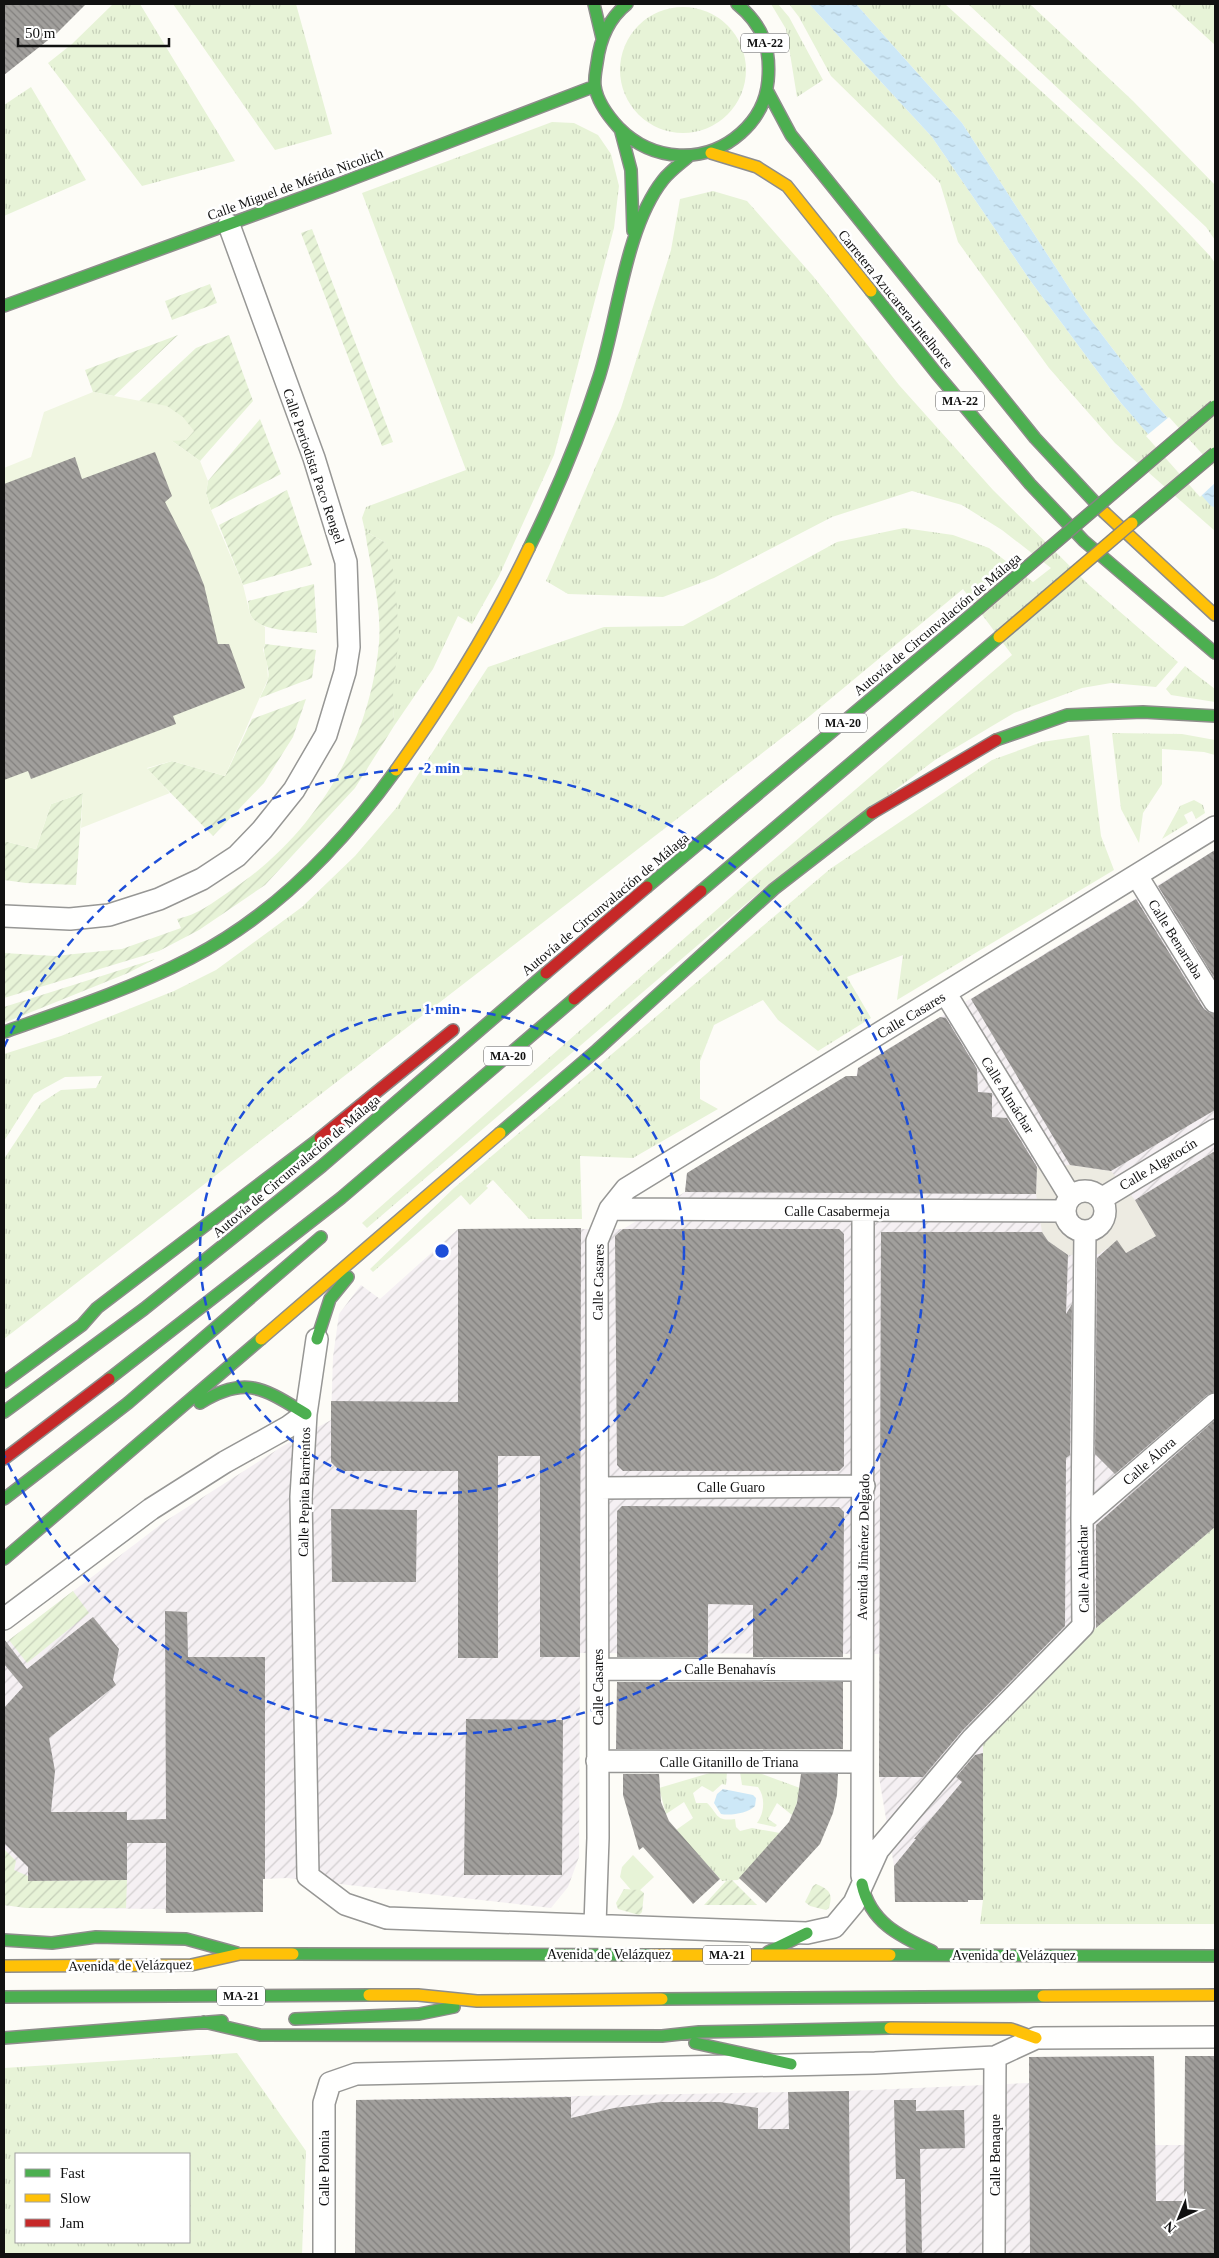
<svg xmlns="http://www.w3.org/2000/svg" width="1219" height="2258" viewBox="0 0 1219 2258" font-family="'Times New Roman',serif">
<style>
.industrial{fill:url(#industrial-furrows)}
.grass{fill:url(#grass-tufts);fill-rule:evenodd}
.park{fill:#e7f3d7}
.garden{fill:url(#garden-furrows)}
.pitch{fill:#f0f6e1}
.plaza{fill:#edebe2}
.water{fill:url(#water-ripples)}
.pier{fill:#fdfcf7}
.building{fill:url(#building-back-hatch)}
.lines{fill:none;stroke-linecap:round;stroke-linejoin:round}
.street-casing{stroke:#979795;stroke-width:24}
.fast-casing{stroke:#8e8d8b;stroke-width:14}
.slow-casing{stroke:#8e8d8b;stroke-width:14}
.jam-casing{stroke:#8e8d8b;stroke-width:14}
.street{stroke:#fffffe;stroke-width:21}
.fast{stroke:#4caf50;stroke-width:11}
.slow{stroke:#ffc107;stroke-width:11}
.jam{stroke:#c62828;stroke-width:11}
.fast-bridge-casing{stroke:#858482;stroke-width:14;stroke-linecap:butt}
.slow-bridge-casing{stroke:#858482;stroke-width:14;stroke-linecap:butt}
.fast-bridge{stroke:#4caf50;stroke-width:11}
.slow-bridge{stroke:#ffc107;stroke-width:11}
.ring{fill:none;stroke:#1d4ed8;stroke-width:2.5;stroke-dasharray:9 6}
.labels{text-anchor:middle;stroke-width:5;stroke-linejoin:round;paint-order:stroke}
.shield{fill:#fff;stroke:#585858;stroke-width:1}
.shield-label{font-size:12px;font-weight:bold;fill:#111}
.street-label{font-size:14px;fill:#111;stroke:#fff}
.centre{fill:#1d4ed8;stroke:#fff;stroke-width:2.5}
.ring-label{font-size:15px;text-anchor:middle;font-weight:bold;fill:#1d4ed8;stroke:#fff;stroke-width:5;stroke-linejoin:round;paint-order:stroke}
</style>
<defs>
<pattern id="industrial-furrows" width="10" height="10" patternUnits="userSpaceOnUse" patternTransform="scale(1.25)"><rect width="10" height="10" fill="#f5f0f3"/><path d="M-1 1l2-2M0 10L10 0M9 11l2-2" fill="none" stroke="#d1cdcf"/></pattern>
<pattern id="grass-tufts" width="24" height="20" patternUnits="userSpaceOnUse" patternTransform="scale(1.25)"><rect width="24" height="20" fill="#e7f3d7"/><path d="M3 7l-1-3M5 7V3M7 7l1-3M15 17l-1-3M17 17v-4M19 17l1-3" fill="none" stroke="#c5cfb8"/></pattern>
<pattern id="garden-furrows" width="10" height="10" patternUnits="userSpaceOnUse" patternTransform="scale(1.25)"><rect width="10" height="10" fill="#e7f3d7"/><path d="M-1 1l2-2M0 10L10 0M9 11l2-2" fill="none" stroke="#c5cfb8"/></pattern>
<pattern id="water-ripples" width="26" height="14" patternUnits="userSpaceOnUse" patternTransform="scale(1.25)"><rect width="26" height="14" fill="#cde8f7"/><path d="M2 4q2-2 4 0t4 0M15 11q2-2 4 0t4 0" fill="none" stroke="#afc6d3"/></pattern>
<pattern id="building-back-hatch" width="6" height="6" patternUnits="userSpaceOnUse" patternTransform="scale(1.25)"><rect width="6" height="6" fill="#a19f9c"/><path d="M-1 5l2 2M0 0l6 6M5-1l2 2" fill="none" stroke="#82807e"/></pattern>
</defs>
<rect width="100%" height="100%" fill="#fdfcf7"/>
<!-- industrial -->
<path class="industrial" d="M1215 850V1527L1096 1628 983 1740V1900H968V1902H895L894 1866 879 1777V1654L580 1653 579 1857 568 1887 551 1908 287 1878 263 1879V1912L166 1913 165 1909 26 1908 4 1905V1644L164 1522 283 1446 331 1420 333 1357 339 1314 361 1285 380 1299 458 1229H623L685 1192 687 1173 846 1076H856L858 1068 863 1064Z
M1154 2056 1155 2145H1185V2135H1215V2254H355L356 2100 849 2091 1029 2083V2057Z"/>
<!-- grass -->
<path class="grass" d="M113 4H140L235 161 142 186 48 63 72 44Z
M173 4H296L332 134 275 150Z
M771 4H778L789 17 823 80 797 97 786 29Z
M789 4H809L932 137 1032 283 1121 403 1210 504 1215 508V531L1115 443 1049 368 958 242 940 183 831 76 799 17Z
M856 4H945C1035 86 1128 166 1210 256L1215 263V472L1150 398 1084 311 962 123Z
M968 4H1030L1133 101 1215 185V240L1206 227Z
M1170 4H1215V45Z
M620 70a63 63 0 1 1 126 0a63 63 0 1 1-126 0Z
M31 87 86 180 4 216V105Z
M552 122 574 123 598 135 611 154 619 186 614 228 554 455 499 576 472 624 458 616 433 669 394 726 386 543 365 531 362 518 366 507 466 470 362 193Z
M713 191 747 201 813 276 899 385 993 490 1089 585 1178 662 1156 687 1111 683 1082 688 1014 713 935 760 767 886 367 1228 362 1223 756 875 1012 655 963 589 805 720 4 1339V1159L41 1103 61 1090 96 1088 102 1076 65 1077 34 1094 4 1141V1054L61 1036 174 991 216 970 302 907 355 856 397 807 488 667 604 627 683 626 837 542 904 528 953 535 989 548 1033 582 1051 568 1002 530 962 505 912 491 832 517 714 578 663 597 568 594 546 581 621 408 671 250 680 199Z
M1185 666 1215 689V702L1171 695 1166 689Z
M1112 733 1182 734 1215 740V755L1204 752 1162 749V784L1143 813 1139 843 1121 809Z
M1089 735 1101 836 1114 870 897 1000 903 955 847 977 871 1018 818 1051 778 1020 763 1000 714 1025 700 1061V1099L718 1109 633 1158 580 1156 582 1219H529L493 1180 486 1186 488 1188 470 1205 461 1195 373 1272 370 1269 454 1188 830 869 992 760 1042 742Z
M1194 800 1203 805 1205 813 1196 819 1192 811 1184 815 1188 823 1162 839 1180 806Z
M1215 1527V1924H980L983 1900V1740L1096 1628Z
M713 1772H727L726 1785 722 1784 713 1792 702 1786 693 1793 696 1803H707C718 1813 715 1822 735 1819L736 1827 740 1831 752 1828 780 1833 738 1880 722 1881 676 1830 693 1818 684 1802 666 1814 659 1788Z
M740 1772 759 1773 800 1788 797 1803 792 1815 777 1803 768 1819 777 1825 775 1827 757 1823C764 1814 766 1798 758 1787L742 1785Z
M237 2053 306 2151 302 2254H4V2068ZM16 2154H189V2242H16Z"/>
<!-- park -->
<path class="park" d="M633 1855 654 1877 640 1890 632 1891 620 1877 622 1867Z"/>
<!-- garden -->
<path class="garden" d="M312 229 393 442 382 446 301 233Z
M210 284 217 303 172 320 165 301Z
M178 335 114 396 93 392 85 370Z
M229 335 253 401 200 461 172 441 138 402 196 348Z
M260 419 281 474 211 510 206 493 208 481Z
M287 490 312 565 243 585 219 525Z
M365 531 386 543 394 574 399 635 393 690 394 726 355 788 265 885 199 930 159 951 4 998V953L55 956 122 949 181 928 177 919C198 915 213 902 230 891 314 836 370 743 379 643 382 604 370 568 365 531Z
M314 584 317 633C301 631 266 632 254 620 249 615 249 608 248 601Z
M265 644 316 650 312 678 260 698C262 692 267 685 268 679 271 667 261 655 265 644Z
M306 699 293 737 264 783 213 836 147 769 172 761 225 776 252 719Z
M83 793 76 885 26 883 4 880V841L36 849 51 804Z
M155 959 128 973 4 1023V1007Z
M73 1591 89 1613 27 1663 9 1640Z
M4 1849 16 1861 14 1870 28 1876V1881L127 1880 126 1908H26L4 1905Z
M732 1880 757 1905H704L726 1881Z
M816 1884C830 1890 833 1893 829 1908L826 1910 810 1906 805 1902 813 1886Z
M624 1889 640 1890 644 1893 642 1912 639 1915 618 1909 616 1903Z"/>
<!-- pitch -->
<path class="pitch" d="M93 392 167 406 183 417 194 431 186 440 172 441 200 461 208 481 206 493 211 510 243 585 250 614 254 620 265 627V644L263 650 267 663 268 679 225 776 172 761 147 768 170 793 81 828 83 793 51 804 36 849 4 841V468L31 457 44 412Z"/>
<!-- plaza -->
<path class="plaza" d="M1070 1165 1111 1171 1135 1200 1156 1236 1126 1253 1109 1247 1099 1254 1068 1255 1048 1241 1042 1232 1036 1194 1037 1168Z"/>
<!-- water -->
<path class="water" d="M809 4H856L962 123 1084 311 1150 398 1215 472V508L1210 505 1121 403 1032 283 932 137Z
M723 1789 753 1795 756 1798 755 1806C748 1813 731 1816 721 1814L714 1803 717 1794Z"/>
<!-- pier -->
<path class="pier" d="M1169 417 1215 468V483L1200 497 1146 436Z"/>
<!-- building -->
<path class="building" d="M4 4H86L57 33 4 75Z
M155 452 172 496 165 502 190 551 204 585 218 644H229L245 688 173 716 176 724 31 779 28 771 4 780V484L75 457 82 479Z
M1215 850V979L1158 886Z
M1136 899 1204 1009 1210 1013 1215 1014V1110L1111 1171 1070 1165 971 999Z
M940 1017 946 1018 977 1069 978 1092 992 1093V1117L1007 1118 1037 1167 1036 1194 685 1192 687 1173 846 1076H857L858 1068Z
M1215 1151V1392L1207 1395 1115 1474 1095 1454 1097 1258 1117 1240 1126 1253 1156 1236 1135 1200Z
M581 1228 580 1657H540V1456H498V1658H458V1471H340L331 1462V1401L458 1402V1229Z
M623 1229H839L844 1234V1466L839 1471H623L617 1465 615 1236Z
M881 1232H1042L1048 1241 1068 1255 1066 1314 1072 1304 1070 1455 1066 1458 1065 1626 963 1730 923 1777H879Z
M1215 1420V1527L1096 1628V1525Z
M622 1506 839 1507 844 1512 843 1657H753V1605L708 1604V1657H617V1511Z
M331 1509 417 1510 416 1582H332Z
M165 1611 187 1612 188 1657H265V1879H263V1912L166 1913V1843H127V1880L28 1881V1867L4 1843V1708L23 1687 4 1664V1639L27 1669 93 1617 119 1649 113 1680 116 1685 49 1738 55 1771 51 1812H127V1820L166 1819Z
M617 1682H843V1749H616Z
M466 1719 563 1720 562 1875H464Z
M983 1753V1900H968V1902H895L894 1866 916 1839H914L962 1782 956 1777 975 1755Z
M623 1774H659L661 1802 669 1821 720 1879 693 1904 643 1847 639 1850 623 1795Z
M801 1774H838L837 1795 833 1813 820 1844 766 1903 739 1878 789 1822 797 1803Z
M1154 2056 1156 2201H1184L1185 2056H1215V2254H1030L1029 2057Z
M849 2091 850 2254H355L356 2100 571 2097V2118L614 2108 661 2102H720L758 2108V2129H789L788 2092Z
M894 2100H916V2111L964 2110 965 2148 920 2149 922 2254H906L905 2179H896Z"/>
<g class="lines">
<!-- street casing -->
<g class="street-casing">
<path id="street" d="M1137 876 1215 1002
M4 916 70 919 109 915 159 899 202 879 237 856 262 830 294 790 326 735 345 672 349 647 346 562 314 458 229 225
M946 994 1070 1196
M1065 1211a20 20 0 1 1 40 0a20 20 0 1 1-40 0Z
M1101 1199 1215 1130
M610 1209 1064 1211
M317 1339 306 1414 301 1497 308 1876 345 1904 387 1918 807 1933 834 1927 854 1903 878 1850 972 1739 1083 1626 1082 1519 1085 1231
M598 1488 864 1486
M1082 1519 1215 1404
M4 1619 151 1509 225 1462 288 1427 306 1414
M598 1669 862 1670
M597 1761 861 1762
M862 1876 863 1211
M595 1925 598 1838 597 1241 610 1209 626 1189 1215 827
M324 2254V2103L330 2083 356 2074 875 2063 995 2057 1036 2038 1215 2037
M994 2254 995 2057"/>
</g>
<!-- fast casing -->
<g class="fast-casing">
<path id="fast" d="M594 4 602 38
M627 4C608 19 600 39 597 63 596 70 594 78 595 86 597 102 608 116 619 128 653 162 705 165 741 133 757 119 766 102 768 81 771 48 763 25 737 4
M768 92 791 135 1035 438 1104 512
M621 132 631 170 633 231
M871 291 937 374 1030 484 1084 541 1215 653
M4 306 331 187 595 86
M529 548C556 493 580 436 599 377 618 318 625 228 663 180 670 171 680 164 688 157
M996 740 1067 715 1143 712 1215 716
M647 887 978 609
M701 891 999 637
M4 1032C67 1010 131 989 191 958 275 915 341 846 396 770
M500 1133 597 1050 774 889 872 813
M317 1339 330 1299 348 1277
M109 1379 341 1198 574 999
M4 1382 82 1325 97 1308 320 1138
M200 1403C246 1375 263 1388 306 1414
M4 1412 144 1309 322 1166 546 973
M4 1499 128 1403 321 1237
M4 1559 261 1339
M862 1884C870 1922 899 1936 932 1951
M4 1940 52 1943 96 1937 186 1939 237 1953
M768 1952 807 1933
M293 1954 651 1955
M890 1955 1215 1956
M4 1997 369 1995
M662 1999 1043 1996
M295 2019 419 2014 454 2007
M204 2022 260 2035 662 2036 699 2032 890 2028
M4 2038 222 2021
M695 2043 791 2064"/>
</g>
<!-- slow casing -->
<g class="slow-casing">
<path id="slow" d="M711 153 757 167 787 186 871 291
M1104 512 1215 615
M396 770C446 700 492 626 529 548
M261 1339 500 1133
M651 1955H890
M4 1966 191 1965 240 1954H293
M369 1995H418L477 2001 662 1999
M1043 1996 1215 1995
M890 2028 1011 2029 1036 2038"/>
</g>
<!-- jam casing -->
<g class="jam-casing">
<path id="jam" d="M872 813 996 740
M546 973 647 887
M574 999 701 891
M320 1138 453 1030
M4 1459 109 1379"/>
</g>
<!-- street -->
<use href="#street" class="street"/>
<!-- fast -->
<use href="#fast" class="fast"/>
<!-- slow -->
<use href="#slow" class="slow"/>
<!-- jam -->
<use href="#jam" class="jam"/>
<!-- fast-bridge casing -->
<g class="fast-bridge-casing">
<path id="fast-bridge" d="M1132 523 1215 453
M978 609 1215 406"/>
</g>
<!-- slow-bridge casing -->
<g class="slow-bridge-casing">
<path id="slow-bridge" d="M999 637 1132 523"/>
</g>
<!-- fast-bridge -->
<use href="#fast-bridge" class="fast-bridge"/>
<!-- slow-bridge -->
<use href="#slow-bridge" class="slow-bridge"/>
</g>
<!-- distance rings -->
<g class="ring">
<circle cx="442" cy="1251" r="242"/>
<path d="M4 1047A483 483 0 1 1 4 1455"/>
</g>
<g class="labels">
<!-- shield labels -->
<g class="shield">
<rect x="741" y="33.5" width="48" height="19" rx="4"/>
<rect x="936" y="391.5" width="48" height="19" rx="4"/>
<rect x="819" y="713.5" width="48" height="19" rx="4"/>
<rect x="484" y="1046.5" width="48" height="19" rx="4"/>
<rect x="703" y="1945.5" width="48" height="19" rx="4"/>
<rect x="217" y="1986.5" width="48" height="19" rx="4"/>
</g>
<g class="shield-label">
<text x="765" y="47">MA-22</text>
<text x="960" y="405">MA-22</text>
<text x="843" y="727">MA-20</text>
<text x="508" y="1060">MA-20</text>
<text x="727" y="1959">MA-21</text>
<text x="241" y="2000">MA-21</text>
</g>
<!-- street labels -->
<g class="street-label">
<text transform="translate(295 184) rotate(-20)" y="5">Calle Miguel de Mérida Nicolich</text>
<text transform="translate(896 299) rotate(51)" y="5">Carretera Azucarera-Intelhorce</text>
<text transform="translate(314 466) rotate(71)" y="5">Calle Periodista Paco Rengel</text>
<text transform="translate(937 624) rotate(-40)" y="5">Autovía de Circunvalación de Málaga</text>
<text transform="translate(605 904) rotate(-40)" y="5">Autovía de Circunvalación de Málaga</text>
<text transform="translate(1176 939) rotate(58)" y="5">Calle Benarraba</text>
<text transform="translate(911 1015) rotate(-31)" y="5">Calle Casares</text>
<text transform="translate(1008 1095) rotate(58)" y="5">Calle Almáchar</text>
<text transform="translate(1158 1164) rotate(-31)" y="5">Calle Algatocín</text>
<text transform="translate(296 1166) rotate(-40)" y="5">Autovía de Circunvalación de Málaga</text>
<text x="837" y="1216">Calle Casabermeja</text>
<text transform="translate(598 1282) rotate(-89)" y="5">Calle Casares</text>
<text transform="translate(1149 1461) rotate(-41)" y="5">Calle Álora</text>
<text x="731" y="1492">Calle Guaro</text>
<text transform="translate(304 1492) rotate(-89)" y="5">Calle Pepita Barrientos</text>
<text transform="translate(863 1547) rotate(-89)" y="5">Avenida Jiménez Delgado</text>
<text transform="translate(1083 1569) rotate(-91)" y="5">Calle Almáchar</text>
<text x="730" y="1674">Calle Benahavís</text>
<text transform="translate(598 1687) rotate(-90)" y="5">Calle Casares</text>
<text x="729" y="1767">Calle Gitanillo de Triana</text>
<text x="609" y="1959">Avenida de Velázquez</text>
<text x="1014" y="1960">Avenida de Velázquez</text>
<text transform="translate(130 1965) rotate(-1)" y="5">Avenida de Velázquez</text>
<text transform="translate(995 2155) rotate(-90)" y="5">Calle Benaque</text>
<text transform="translate(324 2168) rotate(-90)" y="5">Calle Polonia</text>
</g>
</g>
<circle cx="442" cy="1251" r="8" class="centre"/>
<g class="ring-label">
<text x="442" y="773">2 min</text>
<text x="442" y="1014">1 min</text>
</g>
<!-- border -->
<rect width="1219" height="2258" fill="none" stroke="#111111" stroke-width="10"/>
<!-- legend -->
<rect x="15" y="2153" width="175" height="90" fill="#ffffff" stroke="#a0a0a0"/>
<rect x="25" y="2169" width="25" height="8" fill="#4caf50" stroke="#a0a0a0"/>
<text x="60" y="2178" font-size="15" fill="#111111">Fast</text>
<rect x="25" y="2194" width="25" height="8" fill="#ffc107" stroke="#a0a0a0"/>
<text x="60" y="2203" font-size="15" fill="#111111">Slow</text>
<rect x="25" y="2219" width="25" height="8" fill="#c62828" stroke="#a0a0a0"/>
<text x="60" y="2228" font-size="15" fill="#111111">Jam</text>
<!-- north arrow -->
<g transform="translate(1179 2218) rotate(224)" stroke="#ffffff" stroke-width="4" paint-order="stroke">
<path d="M0-4L9 19L0 12L-9 19Z" fill="#111111"/>
<text y="-8" font-size="14" font-weight="bold" text-anchor="middle" fill="#111111">N</text>
</g>
<!-- scale -->
<path d="M18 38v8h151v-8" fill="none" stroke="#111111" stroke-width="2.5"/>
<text x="25" y="38" font-size="15" fill="#111111" stroke="#ffffff" stroke-width="4" paint-order="stroke">50 m</text>
</svg>
